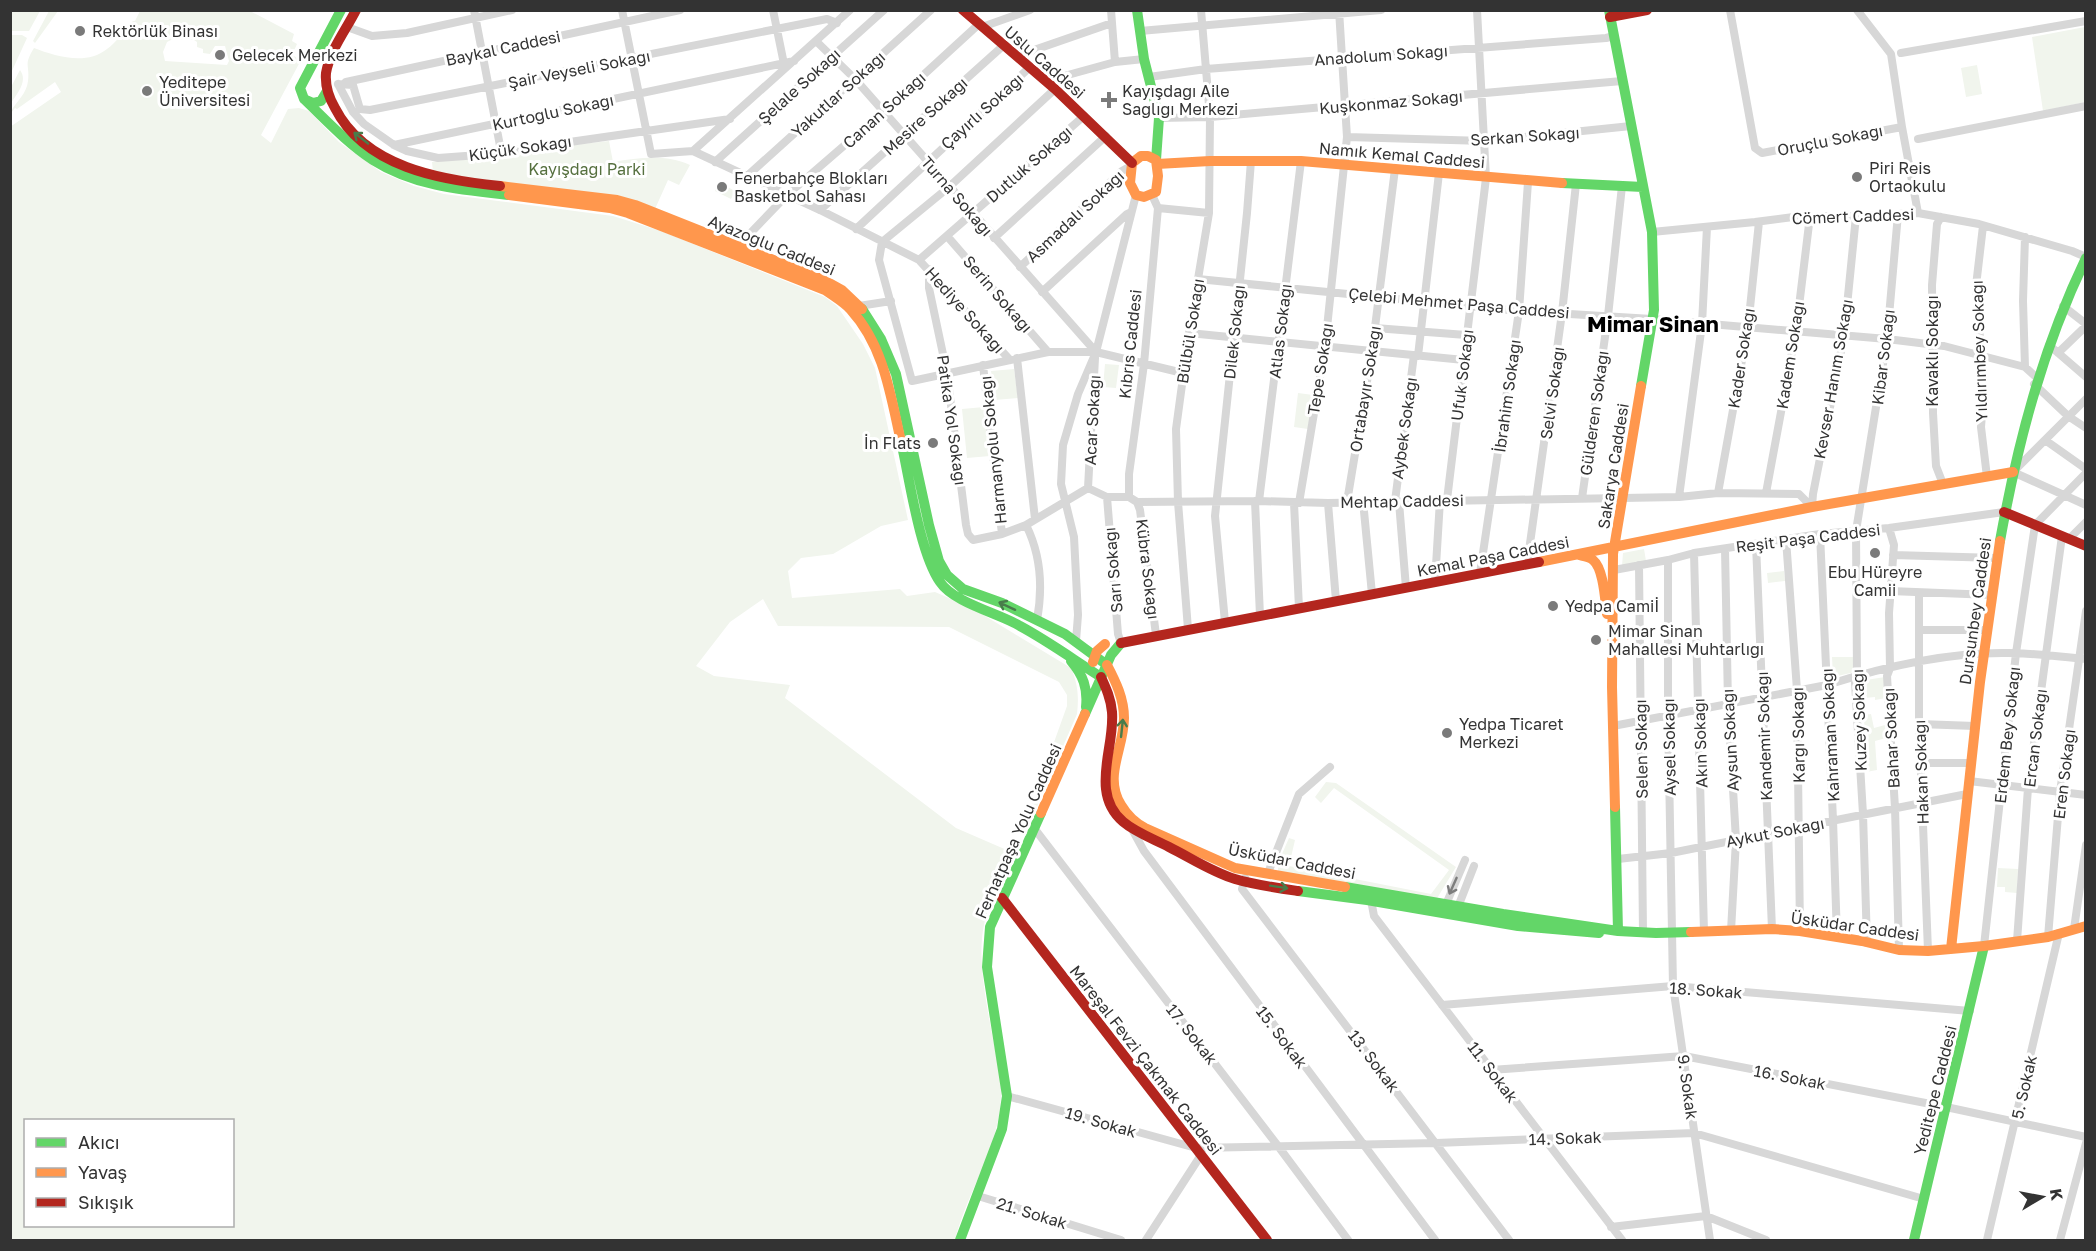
<svg xmlns="http://www.w3.org/2000/svg" width="2096" height="1251" viewBox="0 0 2096 1251" font-family="'Golos Text',sans-serif">
<style>
.green{fill:#f1f5ed;fill-rule:evenodd}
.lines{fill:none;stroke-linecap:round;stroke-linejoin:round}
.street{stroke:#d7d7d7;stroke-width:8}
.fast{stroke:#63d668;stroke-width:10}
.slow{stroke:#ff974d;stroke-width:10}
.jam{stroke:#b3261e;stroke-width:10}
.oneway{stroke:#497c4b}
.oneway2{stroke:#7d7d7d}
.poi-dot{fill:#7a7a7a;stroke:#fff;stroke-width:2}
.labels{text-anchor:middle;stroke-width:6;stroke-linejoin:round;paint-order:stroke}
.poi-label{font-size:16px;fill:#333;stroke:#fff;text-anchor:start}
.street-label{font-size:16px;fill:#333;stroke:#fff}
.park-label{font-size:16px;fill:#56703f;stroke:#fff}
.district-label{font-size:22px;font-weight:bold;fill:#000;stroke:#fff}
</style>
<rect width="100%" height="100%" fill="#fff"/>
<!-- green -->
<path class="green" d="M11 10H40V11L29 31H11Z
M49 11H58L35 43 33 41Z
M140 11H250L294 34 292 41 297 44 292 55 301 60 261 135 271 143 288 109 299 108 309 111 339 142 381 172 414 186 444 194 613 216 661 231 825 297 837 306 863 344 875 368 908 520 881 526 833 554 801 558 788 571 792 598 900 589 907 596 935 592 972 608 1071 668C1078 684 1079 697 1077 714L1029 825 1025 823 1067 706V695L1059 682 949 627 778 626 763 599 730 622 696 666 714 676 790 685 785 698 956 828 1016 854C1002 874 989 900 984 925 977 957 986 1001 992 1034 996 1054 1002 1076 1001 1097 999 1148 967 1192 955 1240H11L10 127 61 92 55 82 17 109 15 108 11 113V111C17 101 27 93 28 81 30 64 23 66 34 48 55 56 86 66 107 49 117 42 124 30 133 21H135ZM173 39 194 40 197 42V47L203 49V53L210 54 215 46H225L229 61 227 65 165 61 163 52 167 42ZM26 1120H232V1226H26Z
M2085 27V102L2043 111 2032 37Z
M11 35H22L27 38 11 73Z
M1977 65 1982 94 1966 97 1961 68Z
M20 70C28 81 18 92 11 103V87Z
M609 141 613 162C639 158 665 154 690 165L679 185 668 180 655 209 457 178 433 172 432 162C492 157 550 147 609 141Z
M719 182 735 191 731 199 715 191Z
M1105 364 1119 365 1116 388 1103 387Z
M1014 369 1018 398 995 400 991 371Z
M1298 393 1313 395 1308 429 1294 427Z
M984 407 990 456 967 458 962 409Z
M1644 549 1646 561 1622 566 1623 553Z
M1784 571 1785 581 1768 583 1767 573Z
M1832 657H1855V672L1833 677Z
M1885 677 1886 698 1875 700V697L1865 698 1864 683 1866 680Z
M1871 714 1874 728 1885 725 1886 738 1875 741 1877 770 1866 772 1864 715Z
M1326 782 1336 783 1456 867 1436 900 1278 873V863L1289 838 1295 840 1289 866 1431 894 1449 870 1334 788 1321 803 1315 797Z
M1998 868 2018 869 2017 893 2005 892V887H1997Z"/>
<g class="lines">
<!-- street -->
<path class="street" d="M474 10 501 151
M622 10 651 154 693 151
M773 10 784 64
M1111 10 1115 62
M1730 10 1755 148 1762 153 1902 127
M1857 10 1891 54 1902 127 1918 213
M347 27 372 36 407 33 512 10
M982 27 1030 10
M1140 31 1381 10
M817 42 855 79 1096 352
M1901 53 2086 21
M1017 56 1112 23
M1149 77 1206 69 1606 38 1614 36
M1046 81 1115 62 1144 59
M346 82 680 10
M338 84 353 85 360 109 370 110 827 19 837 23
M338 84 353 112 364 124 394 145 407 151 438 158 479 155 730 119
M1055 89 949 187 882 242 879 260 912 381 1048 352H1096L1183 373
M1159 118 1210 117 1622 81
M1347 137 1485 141 1631 126
M1918 139 2086 106
M394 145 794 61
M693 151 820 210 919 260 1010 360
M693 151 850 10
M715 162 884 10
M746 177 931 10
M1158 208 1209 213
M820 210 1004 45
M1941 217 1937 224 1932 285 1933 413 1936 466 1943 484
M1983 226 1976 286 1984 390 1981 427 1987 477
M856 229 1030 67
M1652 232 1755 222 1801 216H1856L1918 213 1979 224 2072 251 2086 257
M947 236 1048 352
M2025 237 2023 301 2025 367
M994 238 1106 136
M738 246 787 195 883 112 979 24
M919 260 1084 116
M1020 267 1122 171 1131 166
M929 269V288L947 373 966 525 968 534 973 540 1002 534 1026 525 1088 488 1107 497H1129L1137 502 1259 501 1328 503 1679 497 1718 493 1799 494 1812 507
M1198 279 1519 311 1652 319 1887 339 1944 346 2025 367 2036 377
M1042 292 1127 214 1131 212
M859 306 891 301
M2063 306 2086 324
M1375 328 1466 335
M1189 333 1464 360
M2049 345 2086 377
M2058 353 2086 326
M1418 356 1439 173
M1017 358 1035 519
M983 365 1002 534
M2034 384 2068 416 2086 428
M2086 399 2013 472 2086 505
M2045 440 2086 469
M1088 488 1095 358
M1718 493 1748 327 1759 222
M1766 493 1796 331 1810 216
M1107 497 1118 634 1121 643
M1129 497V474L1144 364 1158 208 1152 195
M1679 497 1702 324 1707 227
M1582 498 1608 316 1622 186
M1447 500 1486 178 1477 10
M1255 501 1260 616
M1259 501 1301 161
M1363 501 1372 594
M1395 501 1414 355
M1137 502 1140 510 1156 635
M1347 502 1372 351 1395 169
M1399 502 1406 588
M1294 503 1299 608
M1299 503 1325 347 1347 137 1339 10
M1328 503 1336 601
M1812 507 1813 494 1844 336 1856 216
M1026 525C1041 555 1043 587 1037 620
M1889 528 1894 545 1889 613 1890 668 1887 676 1895 808 1899 950
M1820 534 1833 820 1837 937
M1786 539 1797 690 1800 931
M2069 539 2086 522
M1756 544 1772 929
M1725 549 1728 704 1736 840 1731 931
M1694 553 1704 932
M1893 555 1997 558
M1668 560V715L1673 986 1710 1240
M1527 565 1562 313 1576 184
M1639 565 1643 932
M1614 570 1668 560 1694 553 1820 534 1889 528 2004 512
M1480 573 1519 311 1528 182
M1435 582 1440 500
M1890 591 1992 595
M1919 593V724L1928 951
M1225 622 1215 516 1247 213 1251 161
M1188 629 1178 502 1176 429 1189 333 1209 213 1210 117 1201 10
M1919 630H1986
M1076 641 1078 615 1074 537 1061 484 1063 445 1078 394 1096 352 1136 195
M1919 724 1975 726
M1613 726 1827 685C1883 667 1949 652 2008 653 2034 653 2060 657 2086 659
M1920 763H1971
M1969 781 2086 795
M1034 828 1278 1146 1348 1240
M1133 831 1144 851 1435 1240
M1618 859 1671 853 1967 794
M1268 873 1299 794 1330 767
M1245 878 1242 889 1509 1240
M1371 900 1374 916 1622 1240
M1444 909 1465 860
M1456 912 1474 866
M2074 929 2086 845
M2048 937 2060 792 2086 611
M2017 941 2028 788 2062 536
M1867 943 1863 814 1855 683 1857 675 1856 531 1887 339 1898 214
M1984 946 2016 653 2035 525 2086 473
M1442 1005 1673 986 1970 1011
M1491 1070 1684 1056 1946 1107 2086 1137
M1007 1096 1196 1148 1436 1143 1694 1133 1924 1199
M978 1196 1121 1240
M1611 1227 1706 1216 1766 1240
M1146 1240 1201 1155
M1987 1240 2059 933
M2060 1240 2086 1143"/>
<!-- fast -->
<path class="fast" d="M1137 10 1144 59 1159 118 1156 160
M1609 10 1652 232 1654 310 1641 386
M327 91 321 101 313 103 304 99 300 88 341 10
M304 99C326 120 347 143 373 160 414 186 462 190 509 195
M1562 183 1643 187
M862 309 881 339 896 374 929 525 939 561 947 575 963 589 1002 603 1065 634 1107 665
M902 446C910 482 920 553 940 582 954 603 998 613 1020 626 1048 641 1074 660 1101 677
M2000 541C2018 441 2042 350 2086 258
M1071 661C1083 675 1088 688 1086 707
M1085 714 1111 655 1121 643
M1615 807 1618 931
M1345 887 1503 914 1618 931 1656 933 1691 932
M1298 891 1367 900 1518 926 1599 933
M960 1240 1002 1129 1007 1096 987 967 990 927 1041 813
M1914 1240 1984 946"/>
<!-- slow -->
<path class="slow" d="M1141 156H1148L1156 160 1158 176 1156 192 1144 197 1136 195 1130 183 1132 163Z
M1157 164 1210 161H1301L1562 183
M500 186 617 200 635 205 824 280 842 290 862 309
M509 195 610 208 628 213 825 290C833 296 844 302 851 310 885 347 891 399 902 446
M1579 555C1583 556 1590 557 1593 560 1604 569 1605 601 1607 614
M1539 562 1812 507 2013 472
M1093 662 1097 651 1105 644
M1107 665C1116 682 1124 699 1124 718 1124 749 1103 776 1121 805 1127 815 1135 823 1145 828L1235 868 1345 887
M1615 807 1612 687 1613 554 1641 386
M1041 813 1085 714
M1691 932 1772 929 1800 931 1862 941 1899 950 1928 951 1984 946 2048 937 2086 926
M1951 949 1980 682 2000 541"/>
<!-- jam -->
<path class="jam" d="M356 10C346 30 330 50 326 73 325 85 329 98 335 108 365 167 440 180 500 186
M963 10 1055 89 1132 163
M1610 17 1647 10
M2004 512 2086 546
M1121 643 1539 562
M1101 677C1106 688 1111 699 1112 712 1114 738 1103 763 1106 789 1110 825 1142 833 1169 847 1191 858 1212 872 1235 879 1255 885 1277 888 1298 891
M1002 898 1267 1240"/>
</g>
<!-- one-way arrows -->
<defs><path id="oneway-shaft" d="M-6 0H5M1.5-3L5.5 0L1.5 3" fill="none" stroke-width="1.6" stroke-linecap="round" stroke-linejoin="round" transform="scale(1.5)"/></defs>
<g class="oneway">
<use href="#oneway-shaft" transform="translate(361 138) rotate(-142)"/>
<use href="#oneway-shaft" transform="translate(1007 606) rotate(-155)"/>
<use href="#oneway-shaft" transform="translate(1122 728) rotate(-84)"/>
<use href="#oneway-shaft" transform="translate(1279 887) rotate(9)"/>
</g>
<use class="oneway2" href="#oneway-shaft" transform="translate(1453 886) rotate(114)"/>
<!-- markers -->
<g class="poi-dot">
<circle cx="80" cy="31" r="6"/>
<circle cx="220" cy="55" r="6"/>
<circle cx="147" cy="91" r="6"/>
<path d="M1106 91h6v6h6v6h-6v6h-6v-6h-6v-6h6z"/>
<circle cx="1857" cy="177" r="6"/>
<circle cx="722" cy="187" r="6"/>
<circle cx="933" cy="443" r="6"/>
<circle cx="1875" cy="553" r="6"/>
<circle cx="1553" cy="606" r="6"/>
<circle cx="1596" cy="640" r="6"/>
<circle cx="1447" cy="733" r="6"/>
</g>
<g class="labels">
<!-- poi labels -->
<g class="poi-label">
<text x="92" y="37">Rektörlük Binası</text>
<text x="232" y="61">Gelecek Merkezi</text>
<text x="159" y="88">Yeditepe<tspan x="159" dy="18">Üniversitesi</tspan></text>
<text x="1122" y="97">Kayışdağı Aile<tspan x="1122" dy="18">Sağlığı Merkezi</tspan></text>
<text x="1869" y="174">Piri Reis<tspan x="1869" dy="18">Ortaokulu</tspan></text>
<text x="734" y="184">Fenerbahçe Blokları<tspan x="734" dy="18">Basketbol Sahası</tspan></text>
<text x="921" y="449" text-anchor="end">İn Flats</text>
<text x="1875" y="578" text-anchor="middle">Ebu Hüreyre<tspan x="1875" dy="18">Camii</tspan></text>
<text x="1565" y="612">Yedpa Camiİ</text>
<text x="1608" y="637">Mimar Sinan<tspan x="1608" dy="18">Mahallesi Muhtarlığı</tspan></text>
<text x="1459" y="730">Yedpa Ticaret<tspan x="1459" dy="18">Merkezi</tspan></text>
</g>
<!-- street labels -->
<g class="street-label">
<text transform="translate(503 48) rotate(-12)" y="6">Baykal Caddesi</text>
<text transform="translate(1381 55) rotate(-4)" y="6">Anadolum Sokağı</text>
<text transform="translate(1045 62) rotate(41)" y="6">Uslu Caddesi</text>
<text transform="translate(579 69) rotate(-11)" y="6">Şair Veyseli Sokağı</text>
<text transform="translate(799 86) rotate(-42)" y="6">Şelale Sokağı</text>
<text transform="translate(838 94) rotate(-42)" y="6">Yakutlar Sokağı</text>
<text transform="translate(1391 102) rotate(-5)" y="6">Kuşkonmaz Sokağı</text>
<text transform="translate(884 110) rotate(-42)" y="6">Canan Sokağı</text>
<text transform="translate(982 111) rotate(-42)" y="6">Çayırlı Sokağı</text>
<text transform="translate(553 112) rotate(-12)" y="6">Kurtoğlu Sokağı</text>
<text transform="translate(925 116) rotate(-42)" y="6">Mesire Sokağı</text>
<text transform="translate(1525 136) rotate(-4)" y="6">Serkan Sokağı</text>
<text transform="translate(1830 140) rotate(-11)" y="6">Oruçlu Sokağı</text>
<text transform="translate(520 148) rotate(-8)" y="6">Küçük Sokağı</text>
<text transform="translate(1402 155) rotate(5)" y="6">Namık Kemal Caddesi</text>
<text transform="translate(1029 164) rotate(-41)" y="6">Dutluk Sokağı</text>
<text transform="translate(957 196) rotate(49)" y="6">Turna Sokağı</text>
<text transform="translate(1075 216) rotate(-43)" y="6">Asmadalı Sokağı</text>
<text transform="translate(1853 216) rotate(-2)" y="6">Cömert Caddesi</text>
<text transform="translate(772 245) rotate(22)" y="6">Ayazoğlu Caddesi</text>
<text transform="translate(998 294) rotate(49)" y="6">Serin Sokağı</text>
<text transform="translate(1459 303) rotate(5)" y="6">Çelebi Mehmet Paşa Caddesi</text>
<text transform="translate(965 310) rotate(48)" y="6">Hediye Sokağı</text>
<text transform="translate(1190 331) rotate(-81)" y="6">Bülbül Sokağı</text>
<text transform="translate(1280 331) rotate(-83)" y="6">Atlas Sokağı</text>
<text transform="translate(1234 332) rotate(-84)" y="6">Dilek Sokağı</text>
<text transform="translate(1130 344) rotate(-84)" y="6">Kıbrıs Caddesi</text>
<text transform="translate(1932 351) rotate(-90)" y="6">Kavaklı Sokağı</text>
<text transform="translate(1979 351) rotate(-92)" y="6">Yıldırımbey Sokağı</text>
<text transform="translate(1790 355) rotate(-81)" y="6">Kadem Sokağı</text>
<text transform="translate(1883 357) rotate(-83)" y="6">Kibar Sokağı</text>
<text transform="translate(1741 358) rotate(-81)" y="6">Kader Sokağı</text>
<text transform="translate(1320 369) rotate(-81)" y="6">Tepe Sokağı</text>
<text transform="translate(1462 375) rotate(-83)" y="6">Ufuk Sokağı</text>
<text transform="translate(1833 379) rotate(-80)" y="6">Kevser Hanım Sokağı</text>
<text transform="translate(1365 389) rotate(-81)" y="6">Ortabayır Sokağı</text>
<text transform="translate(1552 393) rotate(-82)" y="6">Selvi Sokağı</text>
<text transform="translate(1507 396) rotate(-82)" y="6">İbrahim Sokağı</text>
<text transform="translate(1594 413) rotate(-82)" y="6">Gülderen Sokağı</text>
<text transform="translate(952 420) rotate(82)" y="6">Patika Yol Sokağı</text>
<text transform="translate(1092 420) rotate(-87)" y="6">Acar Sokağı</text>
<text transform="translate(1404 428) rotate(-82)" y="6">Aybek Sokağı</text>
<text transform="translate(993 450) rotate(-96)" y="6">Harmanyolu Sokağı</text>
<text transform="translate(1613 466) rotate(-81)" y="6">Sakarya Caddesi</text>
<text transform="translate(1402 501) rotate(-1)" y="6">Mehtap Caddesi</text>
<text transform="translate(1808 538) rotate(-7)" y="6">Reşit Paşa Caddesi</text>
<text transform="translate(1493 556) rotate(-11)" y="6">Kemal Paşa Caddesi</text>
<text transform="translate(1148 569) rotate(83)" y="6">Kübra Sokağı</text>
<text transform="translate(1113 570) rotate(-95)" y="6">Sarı Sokağı</text>
<text transform="translate(1975 611) rotate(-82)" y="6">Dursunbey Caddesi</text>
<text transform="translate(1859 720) rotate(-92)" y="6">Kuzey Sokağı</text>
<text transform="translate(1798 735) rotate(-91)" y="6">Kargı Sokağı</text>
<text transform="translate(1830 735) rotate(-93)" y="6">Kahraman Sokağı</text>
<text transform="translate(2007 735) rotate(-84)" y="6">Erdem Bey Sokağı</text>
<text transform="translate(1764 736) rotate(-92)" y="6">Kandemir Sokağı</text>
<text transform="translate(1891 738) rotate(-93)" y="6">Bahar Sokağı</text>
<text transform="translate(2035 738) rotate(-83)" y="6">Ercan Sokağı</text>
<text transform="translate(1730 740) rotate(-93)" y="6">Aysun Sokağı</text>
<text transform="translate(1700 743) rotate(-92)" y="6">Akın Sokağı</text>
<text transform="translate(1669 747) rotate(-91)" y="6">Aysel Sokağı</text>
<text transform="translate(1641 749) rotate(-91)" y="6">Selen Sokağı</text>
<text transform="translate(1921 772) rotate(-92)" y="6">Hakan Sokağı</text>
<text transform="translate(2064 774) rotate(-83)" y="6">Eren Sokağı</text>
<text transform="translate(1018 831) rotate(-66)" y="6">Ferhatpaşa Yolu Caddesi</text>
<text transform="translate(1775 832) rotate(-11)" y="6">Aykut Sokağı</text>
<text transform="translate(1292 861) rotate(11)" y="6">Üsküdar Caddesi</text>
<text transform="translate(1855 926) rotate(8)" y="6">Üsküdar Caddesi</text>
<text transform="translate(1706 990) rotate(4)" y="6">18. Sokak</text>
<text transform="translate(1192 1034) rotate(52)" y="6">17. Sokak</text>
<text transform="translate(1282 1037) rotate(53)" y="6">15. Sokak</text>
<text transform="translate(1146 1060) rotate(52)" y="6">Mareşal Fevzi Çakmak Caddesi</text>
<text transform="translate(1374 1061) rotate(53)" y="6">13. Sokak</text>
<text transform="translate(1493 1072) rotate(53)" y="6">11. Sokak</text>
<text transform="translate(1790 1077) rotate(11)" y="6">16. Sokak</text>
<text transform="translate(1688 1087) rotate(82)" y="6">9. Sokak</text>
<text transform="translate(2024 1087) rotate(-77)" y="6">5. Sokak</text>
<text transform="translate(1935 1090) rotate(-76)" y="6">Yeditepe Caddesi</text>
<text transform="translate(1101 1122) rotate(16)" y="6">19. Sokak</text>
<text transform="translate(1565 1138) rotate(-2)" y="6">14. Sokak</text>
<text transform="translate(1032 1213) rotate(17)" y="6">21. Sokak</text>
</g>
<!-- park labels -->
<g class="park-label">
<text x="587" y="175">Kayışdağı Parki</text>
</g>
<!-- district labels -->
<g class="district-label">
<text x="1653" y="332">Mimar Sinan</text>
</g>
</g>
<!-- border -->
<rect width="2096" height="1251" fill="none" stroke="#333333" stroke-width="24"/>
<!-- legend -->
<rect x="24" y="1119" width="210" height="108" fill="#ffffff" stroke="#adadad" stroke-width="1.5"/>
<rect x="36" y="1138" width="30" height="9" fill="#63d668" stroke="#adadad" stroke-width="1.5"/>
<text x="78" y="1149" font-size="18" fill="#333333">Akıcı</text>
<rect x="36" y="1168" width="30" height="9" fill="#ff974d" stroke="#adadad" stroke-width="1.5"/>
<text x="78" y="1179" font-size="18" fill="#333333">Yavaş</text>
<rect x="36" y="1198" width="30" height="9" fill="#b3261e" stroke="#adadad" stroke-width="1.5"/>
<text x="78" y="1209" font-size="18" fill="#333333">Sıkışık</text>
<!-- north arrow -->
<g transform="translate(2042 1197) rotate(80)" stroke="#ffffff" stroke-width="4.5" paint-order="stroke">
<path d="M0-4.5L10 22L0 15L-10 22Z" fill="#333333"/>
<text y="-9" font-size="16" font-weight="bold" text-anchor="middle" fill="#333333">K</text>
</g>
</svg>
